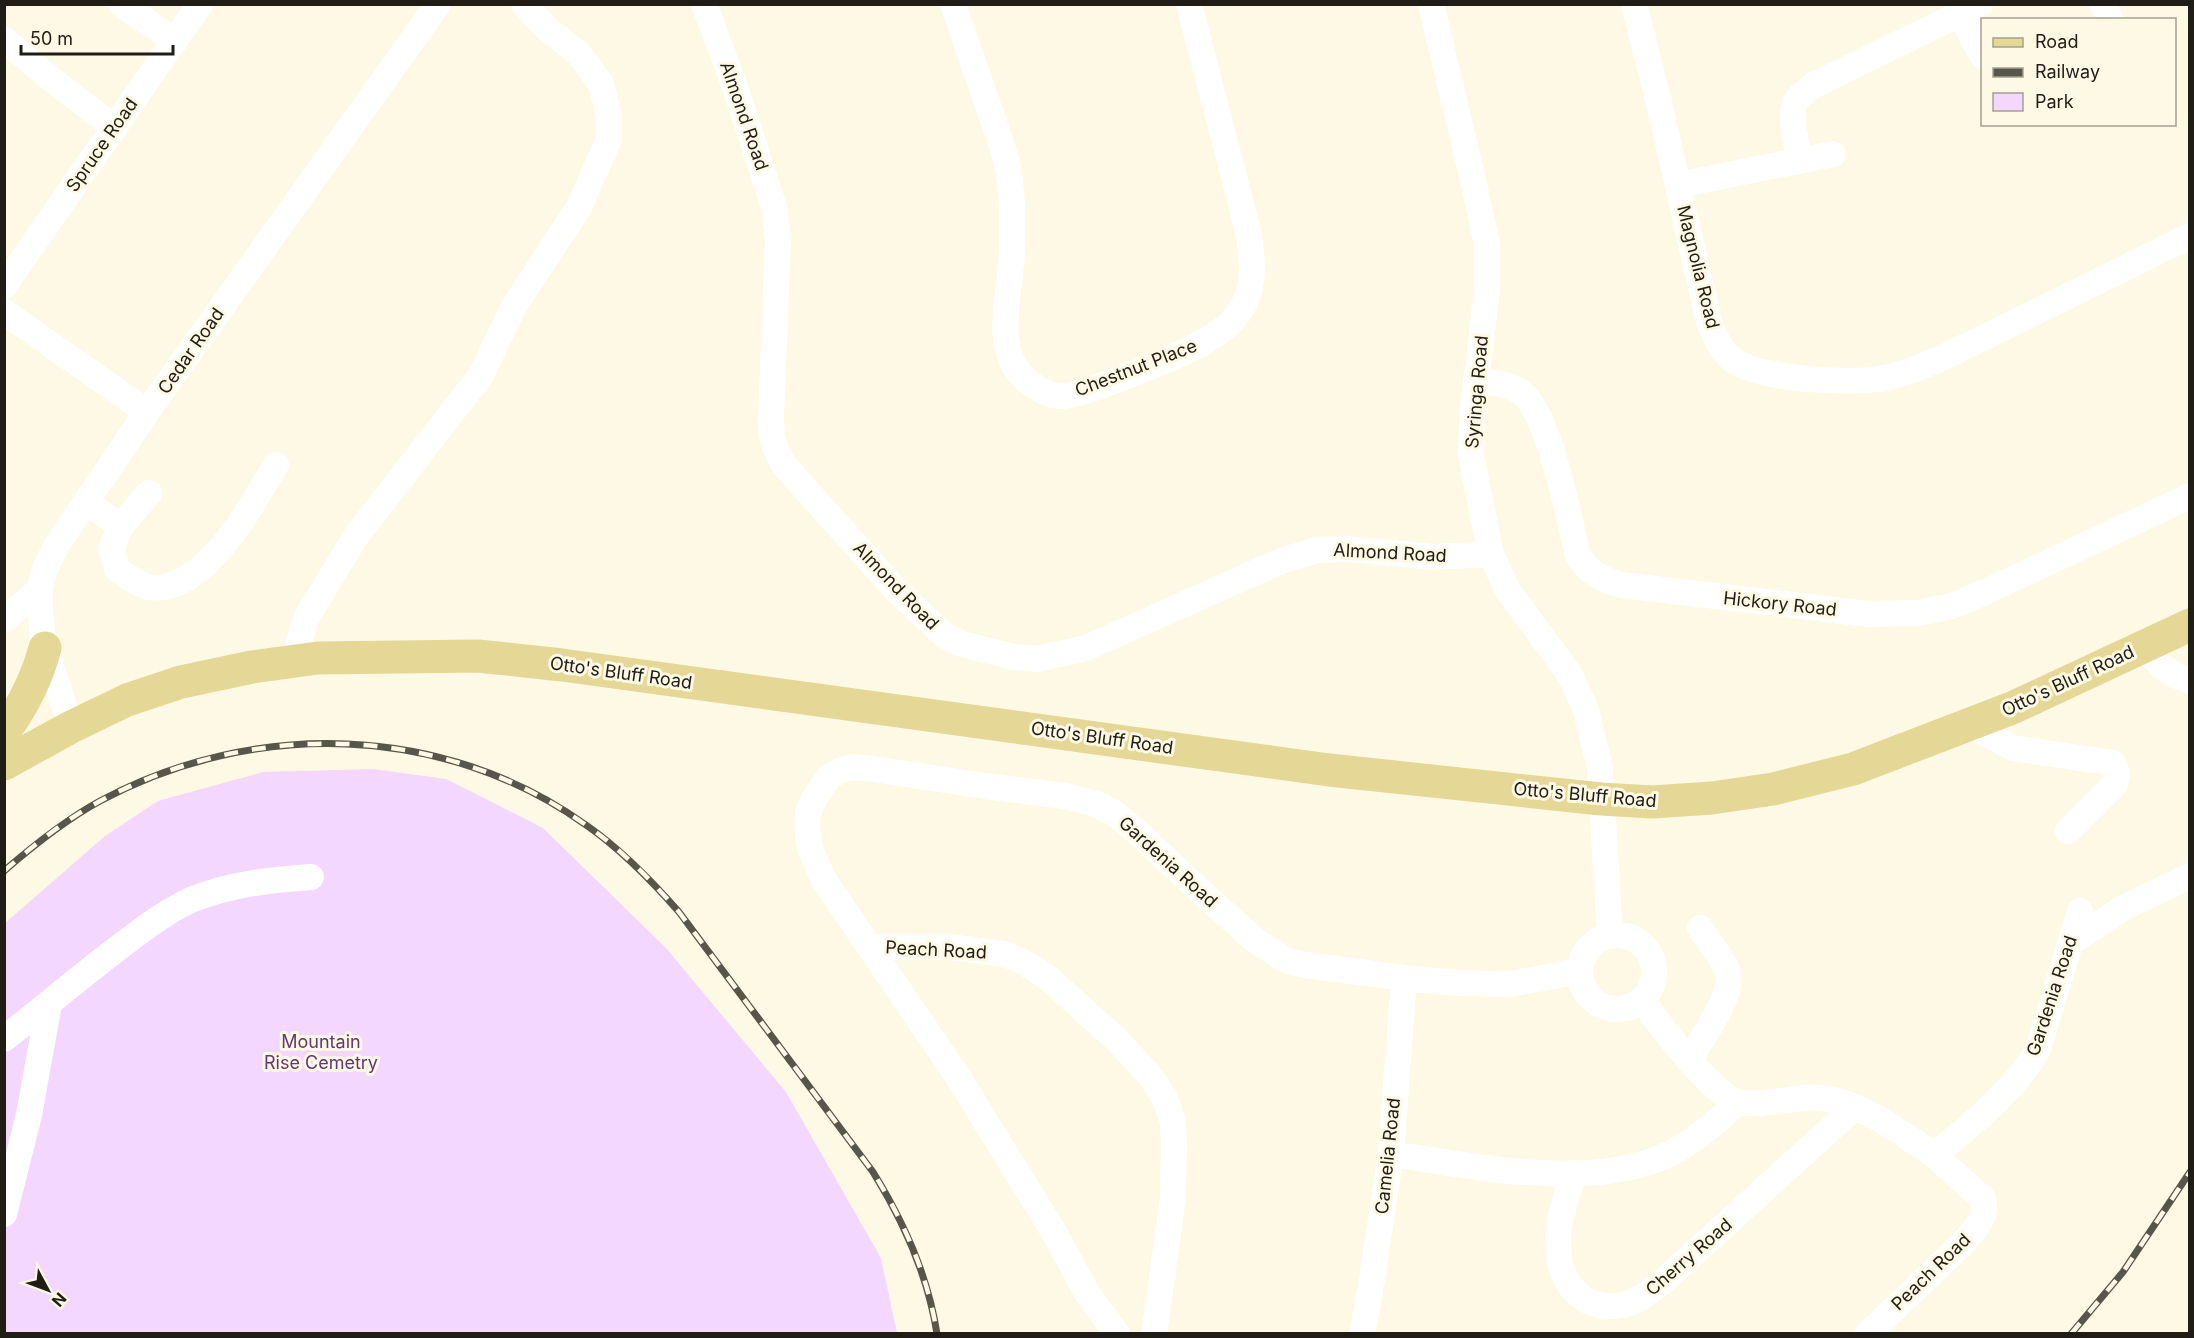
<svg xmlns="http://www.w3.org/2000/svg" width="2194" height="1338" viewBox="0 0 2194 1338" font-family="Inter,sans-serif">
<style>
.green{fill:#f3d7ff}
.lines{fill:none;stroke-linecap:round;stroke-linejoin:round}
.minor{stroke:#fff;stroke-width:26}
.major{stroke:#e5d795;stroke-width:33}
.rail-casing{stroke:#58554b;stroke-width:7}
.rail{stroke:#fdf9e4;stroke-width:4.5;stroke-dasharray:14;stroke-linecap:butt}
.labels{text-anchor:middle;stroke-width:6;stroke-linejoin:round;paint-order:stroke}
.street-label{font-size:18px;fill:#1f1d16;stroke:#fdf9e4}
.park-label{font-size:18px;fill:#663578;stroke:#fdf9e4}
</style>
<rect width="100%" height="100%" fill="#fdf9e4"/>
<!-- green -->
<path class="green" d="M373 769 446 779 543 828 666 948 786 1092 881 1258 897 1333H5L4 924 105 836 158 801 263 772Z"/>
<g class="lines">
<!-- minor -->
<path class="minor" d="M121 4 175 41
M704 4 735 87 774 207 778 239 771 418C771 437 774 449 784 465L895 589 944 635 962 644 1014 657 1037 659 1086 648 1281 561 1317 550 1349 549 1434 557 1491 554
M953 4C964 37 976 70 987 103 994 123 1002 143 1007 164 1013 191 1012 218 1012 245 1013 288 989 347 1026 380 1035 387 1047 395 1059 396 1080 398 1187 353 1207 340 1221 332 1235 321 1243 306 1256 283 1252 256 1248 231L1189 4
M1431 4 1473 180 1487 245V290L1472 416 1471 455 1482 511 1491 554 1508 591 1557 657 1571 677 1586 710 1600 769 1610 936
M1634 4 1659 103 1709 322C1715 336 1720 351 1733 360 1757 379 1847 384 1878 379 1901 376 1922 366 1944 357L2190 236
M2103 4 2111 20
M1960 14 1982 55
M4 39 46 75 115 128
M1799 159C1797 145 1788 114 1796 101 1800 94 1808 90 1814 85L1980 4
M1678 185 1833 154
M4 286 200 4
M4 312 147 412
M1477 381C1492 383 1508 383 1521 392 1550 414 1568 517 1578 555 1588 573 1603 580 1622 585L1867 614 1918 613 1952 606 1985 592 2190 496
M149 493 121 526 111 548 117 569C126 575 138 585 149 587 204 596 252 504 276 465
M86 502 121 526
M4 620 40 589
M2146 646C2156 665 2169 674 2190 681
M293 662 306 618 356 536 481 375 513 308 579 207 609 139V117L601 84 579 54 547 29 524 4
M1970 725 2013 748 2113 763 2117 773 2115 784 2068 831
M71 727 45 648 40 613V589L44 571 56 546 147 412 438 4
M1580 972a37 37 0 1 1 74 0a37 37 0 1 1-74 0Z
M2070 943 2125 907 2190 876
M871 947H949L1005 954 1025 963 1047 977 1116 1039 1153 1079 1165 1099 1173 1122 1174 1144 1173 1198 1154 1334
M1642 999C1656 1021 1715 1098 1738 1102 1767 1108 1803 1092 1834 1100 1873 1110 1902 1134 1934 1155 1973 1123 2013 1093 2038 1049L2080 911
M4 1039C46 1006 87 971 130 939 149 925 169 910 191 900 230 884 270 880 311 877
M1689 1060C1700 1041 1735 994 1728 972 1724 960 1707 939 1700 928
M1391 1154C1472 1166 1596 1192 1671 1153 1696 1140 1717 1121 1737 1103
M1573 1173C1567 1196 1557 1221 1558 1246 1558 1282 1583 1313 1623 1305 1637 1302 1647 1293 1659 1285L1855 1107
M4 1214 29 1115 49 1004
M1117 1334 1087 1293 1055 1234 960 1080 824 880 810 849 807 828 808 813 814 799 829 777 841 770 853 767 873 769 985 786 1065 796 1096 804 1114 813 1136 831 1201 892 1255 940 1287 961 1306 965 1404 978 1458 983 1510 984 1580 971
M1362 1334 1370 1292 1391 1154 1404 978
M1868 1334 1966 1240C1976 1227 1988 1216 1983 1199L1934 1155"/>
<!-- major -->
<path class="major" d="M4 732C23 706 37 679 45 648
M4 764 71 727 127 700 181 682 252 667 318 658 478 656 562 665 1329 770 1601 799 1652 802 1712 798 1773 789 1853 769 2012 708 2190 625"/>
<!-- rail casing -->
<g class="rail-casing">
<path id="rail" d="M4 871C34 845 65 820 100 801 253 719 443 723 586 825 622 850 651 880 679 912L873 1172C904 1222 928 1275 937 1334
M2071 1334 2123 1272 2190 1172"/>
</g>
<!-- rail -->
<use href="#rail" class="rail"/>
</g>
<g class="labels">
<!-- street labels -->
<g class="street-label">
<text transform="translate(744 116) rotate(71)" y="6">Almond Road</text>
<text transform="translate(102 145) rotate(-55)" y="6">Spruce Road</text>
<text transform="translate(1698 267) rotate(76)" y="6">Magnolia Road</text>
<text transform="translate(191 351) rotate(-55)" y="6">Cedar Road</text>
<text transform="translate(1136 368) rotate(-21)" y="6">Chestnut Place</text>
<text transform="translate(1477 392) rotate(-85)" y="6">Syringa Road</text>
<text transform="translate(1390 553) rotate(3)" y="6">Almond Road</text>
<text transform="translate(896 586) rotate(46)" y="6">Almond Road</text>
<text transform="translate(1780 604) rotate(6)" y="6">Hickory Road</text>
<text transform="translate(621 673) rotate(8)" y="6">Otto's Bluff Road</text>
<text transform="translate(2068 681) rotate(-25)" y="6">Otto's Bluff Road</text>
<text transform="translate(1102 738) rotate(8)" y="6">Otto's Bluff Road</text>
<text transform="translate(1585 795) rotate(5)" y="6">Otto's Bluff Road</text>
<text transform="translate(1168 862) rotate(42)" y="6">Gardenia Road</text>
<text transform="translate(936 950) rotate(3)" y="6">Peach Road</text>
<text transform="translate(2052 996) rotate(-72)" y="6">Gardenia Road</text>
<text transform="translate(1388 1156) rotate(-84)" y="6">Camelia Road</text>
<text transform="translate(1689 1257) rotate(-41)" y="6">Cherry Road</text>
<text transform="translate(1931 1272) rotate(-44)" y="6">Peach Road</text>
</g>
<!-- park labels -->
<g class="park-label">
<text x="321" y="1048">Mountain<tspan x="321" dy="21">Rise Cemetry</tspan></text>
</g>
</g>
<!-- border -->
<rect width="2194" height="1338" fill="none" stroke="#1f1d16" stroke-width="12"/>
<!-- legend -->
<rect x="1981" y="18" width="195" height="108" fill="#fdf9e4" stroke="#a4a192" stroke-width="1.5"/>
<rect x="1993" y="38" width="30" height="9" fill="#e5d795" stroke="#a4a192" stroke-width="1.5"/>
<text x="2035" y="48" font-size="18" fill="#1f1d16">Road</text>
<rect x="1993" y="68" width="30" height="9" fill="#58554b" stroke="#a4a192" stroke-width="1.5"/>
<text x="2035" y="78" font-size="18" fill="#1f1d16">Railway</text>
<rect x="1993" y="93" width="30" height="18" fill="#f3d7ff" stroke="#a4a192" stroke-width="1.5"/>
<text x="2035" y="108" font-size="18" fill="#1f1d16">Park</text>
<!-- north arrow -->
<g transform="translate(48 1290) rotate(131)" stroke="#fdf9e4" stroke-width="4.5" paint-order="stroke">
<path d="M0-4.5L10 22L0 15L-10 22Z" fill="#1f1d16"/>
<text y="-9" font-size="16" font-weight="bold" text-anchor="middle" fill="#1f1d16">N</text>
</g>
<!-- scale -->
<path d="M21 45v9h152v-9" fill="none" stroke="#1f1d16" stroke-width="3"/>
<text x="30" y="45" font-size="18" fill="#1f1d16" stroke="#fdf9e4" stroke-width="4.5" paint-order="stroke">50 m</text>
</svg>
